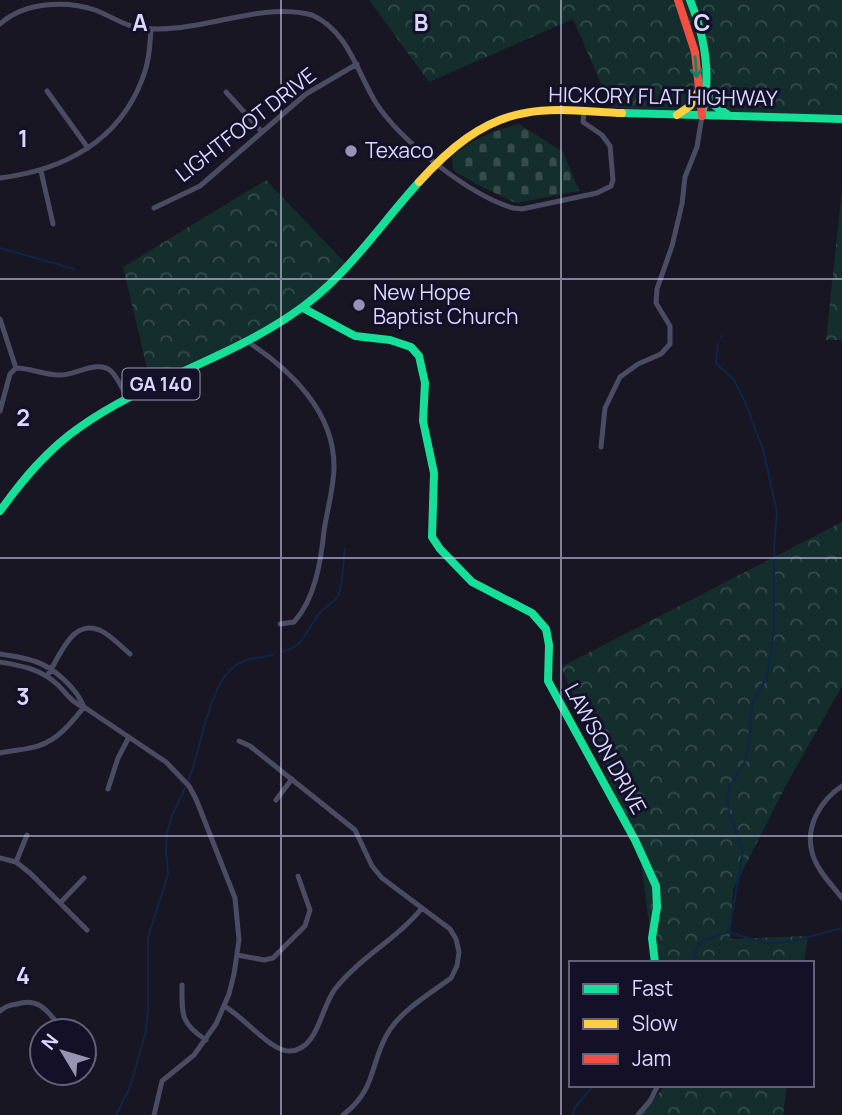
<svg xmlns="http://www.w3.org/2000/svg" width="842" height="1115" viewBox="0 0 842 1115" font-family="Manrope,sans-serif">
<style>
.forest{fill:url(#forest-crowns)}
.cemetery{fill:url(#cemetery-stones)}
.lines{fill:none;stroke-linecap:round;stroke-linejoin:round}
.stream{stroke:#0e2647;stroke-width:2}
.street{stroke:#4b4c63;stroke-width:5}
.fast{stroke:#16e098;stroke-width:8}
.slow{stroke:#ffcf43;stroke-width:8}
.jam{stroke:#f24e42;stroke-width:8}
.oneway{stroke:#158266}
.grid{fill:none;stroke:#dad8ff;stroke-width:2;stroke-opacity:0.55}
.poi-dot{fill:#9694b2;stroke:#131028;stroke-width:2.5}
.labels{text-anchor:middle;stroke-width:6;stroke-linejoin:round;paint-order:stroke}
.shield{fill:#131028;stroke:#9e9cbe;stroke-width:2}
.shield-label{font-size:19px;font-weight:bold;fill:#dad8ff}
.street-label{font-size:21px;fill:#dad8ff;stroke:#131028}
.poi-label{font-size:21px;fill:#dad8ff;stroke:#131028;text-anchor:start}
.grid-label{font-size:23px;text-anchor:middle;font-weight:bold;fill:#dad8ff;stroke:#131028;stroke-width:6;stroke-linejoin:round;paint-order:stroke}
</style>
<defs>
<pattern id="forest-crowns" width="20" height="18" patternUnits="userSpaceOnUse" patternTransform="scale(1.75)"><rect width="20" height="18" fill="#142e2d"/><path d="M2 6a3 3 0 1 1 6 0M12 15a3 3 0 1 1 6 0" fill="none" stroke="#364c4c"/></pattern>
<pattern id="cemetery-stones" width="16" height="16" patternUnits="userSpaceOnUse" patternTransform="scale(1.75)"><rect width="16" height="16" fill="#142e2d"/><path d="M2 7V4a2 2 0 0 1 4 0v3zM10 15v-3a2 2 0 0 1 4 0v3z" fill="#364c4c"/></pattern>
</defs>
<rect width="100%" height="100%" fill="#171622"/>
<!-- forest -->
<path class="forest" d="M369 0H842V114L702 116 611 107 573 19 429 82Z
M266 180 350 268 326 296 301 314 151 385 123 267Z
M842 189V340H826Z
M842 522V686L784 789 733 890 730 939 808 936 804 963H654L640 854 561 667Z
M666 1085H787L783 1115H639Z"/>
<!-- cemetery -->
<path class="cemetery" d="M519 124 563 152 579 191 516 203 476 184 453 170 452 157C471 139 494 131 519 124Z"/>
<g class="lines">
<!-- stream -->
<path class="stream" d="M0 248 74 269
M721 337 722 336
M718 344 716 363 734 380 745 402 763 449 777 512 774 548V630L767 676 752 705 748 748 744 764 730 786 727 796 729 813 743 851 729 932
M282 652C306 646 306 629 319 614 325 606 335 603 339 594 343 581 343 563 345 549
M189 779C201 749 209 683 236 665 246 658 262 657 273 655
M693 963 696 948 704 940 729 932 764 943 790 942 842 928
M116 1115 130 1087 146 1031 148 1007V938L168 874 166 851 167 833 172 816 185 788
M573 1115 575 1107 594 1085"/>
<!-- street -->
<path class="street" d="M0 24C24 2 66 0 95 10 109 15 121 24 135 27 192 38 257 0 312 15 348 31 357 72 376 103 401 141 469 195 513 208L522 209 597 193 611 186 613 180 610 146 602 135 583 122 584 112
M47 91 88 148
M226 92 262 132
M41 171 53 224
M0 178C64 170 120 141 143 77 149 62 150 45 151 29
M154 208 200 186 306 94 357 64
M0 319 16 368 10 374 0 411
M248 342C291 370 334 412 334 466 334 487 327 510 324 531 321 561 315 599 294 622L280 624
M16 368C31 368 44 375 59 375 74 376 98 359 111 371 118 378 123 391 129 399
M601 447 605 408 620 377 638 364 661 354 670 344V326L656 303 657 289 672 246 682 204 685 177 697 147 702 116
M0 654C11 656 23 657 34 661 54 667 77 689 84 707
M0 662C23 666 41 669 58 685 67 694 72 703 84 707L166 762 189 786 196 799 235 898 239 940 234 974 229 994 216 1024 194 1055 162 1081 154 1115
M47 676C60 657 73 613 105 633 114 639 122 647 130 654
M239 741 250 746 355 830 372 866 382 878 450 929 456 939 459 952 457 966 451 978C431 993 403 1009 389 1031 369 1063 378 1088 343 1115
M0 753C12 750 26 750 38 746 58 740 72 722 84 707
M842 786C821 800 805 826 812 852 816 869 831 884 842 898
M108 789 118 758 129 737
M276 800 292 779
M0 858 16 862 30 873 87 930
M16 862 27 835
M60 903 84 878
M237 955 264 960 273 958 305 926 310 910 298 876
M182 985C182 1014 180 1023 206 1040
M224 1006C243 1016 271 1052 290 1051 318 1050 321 1007 335 989 360 957 397 939 422 908
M0 1011C6 1006 10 1005 17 1004 36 998 46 1008 57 1023
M638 1115 650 1101 658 1085"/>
<!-- fast -->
<path class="fast" d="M690 0C705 37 712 74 702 113
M707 94 715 106 727 114
M622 113 842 119
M303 308 355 336 390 340 411 347 419 356 425 383 423 421 434 473 432 537 440 549 472 582 532 613 546 629 549 645 548 681 635 840 656 886 657 907 652 938 655 963
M0 511C23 479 48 449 80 427 145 381 225 360 291 315 345 280 377 228 419 182"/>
<!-- slow -->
<path class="slow" d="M677 115 690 106 698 92
M419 182C448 150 482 120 525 113 556 107 591 112 622 113"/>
<!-- jam -->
<path class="jam" d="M678 0 695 52 702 116"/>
</g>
<!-- one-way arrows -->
<defs><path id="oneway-shaft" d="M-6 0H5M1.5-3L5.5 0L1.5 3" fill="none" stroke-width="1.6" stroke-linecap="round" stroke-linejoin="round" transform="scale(1.75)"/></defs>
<use class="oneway" href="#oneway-shaft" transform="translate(696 67) rotate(85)"/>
<!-- grid -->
<path class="grid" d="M281 0V1115M561 0V1115M0 279H842M0 558H842M0 836H842"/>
<!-- markers -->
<g class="poi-dot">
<circle cx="351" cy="151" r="7"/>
<circle cx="359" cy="305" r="7"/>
</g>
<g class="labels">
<!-- shield labels -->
<rect class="shield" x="122.5" y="368.5" width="77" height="31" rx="5"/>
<g class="shield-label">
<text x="161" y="391">GA 140</text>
</g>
<!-- street labels -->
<g class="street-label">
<text transform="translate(663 97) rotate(1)" y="7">HICKORY FLAT HIGHWAY</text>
<text transform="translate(246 125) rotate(-38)" y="7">LIGHTFOOT DRIVE</text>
<text transform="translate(605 749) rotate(61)" y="7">LAWSON DRIVE</text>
</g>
<!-- poi labels -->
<g class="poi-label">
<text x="365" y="158">Texaco</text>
<text x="373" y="300">New Hope<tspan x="373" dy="24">Baptist Church</tspan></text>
</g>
</g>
<g class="grid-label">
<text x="140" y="31">A</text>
<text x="421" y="31">B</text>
<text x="702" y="31">C</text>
<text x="23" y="147">1</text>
<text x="23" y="426">2</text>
<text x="23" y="705">3</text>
<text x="23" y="984">4</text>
</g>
<!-- legend -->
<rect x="569" y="961" width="245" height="126" fill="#131028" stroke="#63607e" stroke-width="2"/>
<rect x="583" y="984" width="35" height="10" fill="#16e098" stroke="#63607e" stroke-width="2"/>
<text x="632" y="996" font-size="21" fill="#dad8ff">Fast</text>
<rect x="583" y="1019" width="35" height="10" fill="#ffcf43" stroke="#63607e" stroke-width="2"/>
<text x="632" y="1031" font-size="21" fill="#dad8ff">Slow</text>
<rect x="583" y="1054" width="35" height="10" fill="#f24e42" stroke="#63607e" stroke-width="2"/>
<text x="632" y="1066" font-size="21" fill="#dad8ff">Jam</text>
<!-- north arrow -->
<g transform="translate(63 1052) rotate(308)"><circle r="33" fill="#131028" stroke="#63607e" stroke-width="2"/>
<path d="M0-5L12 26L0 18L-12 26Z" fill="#9694b2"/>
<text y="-10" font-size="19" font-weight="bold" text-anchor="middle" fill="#dad8ff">N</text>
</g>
</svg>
